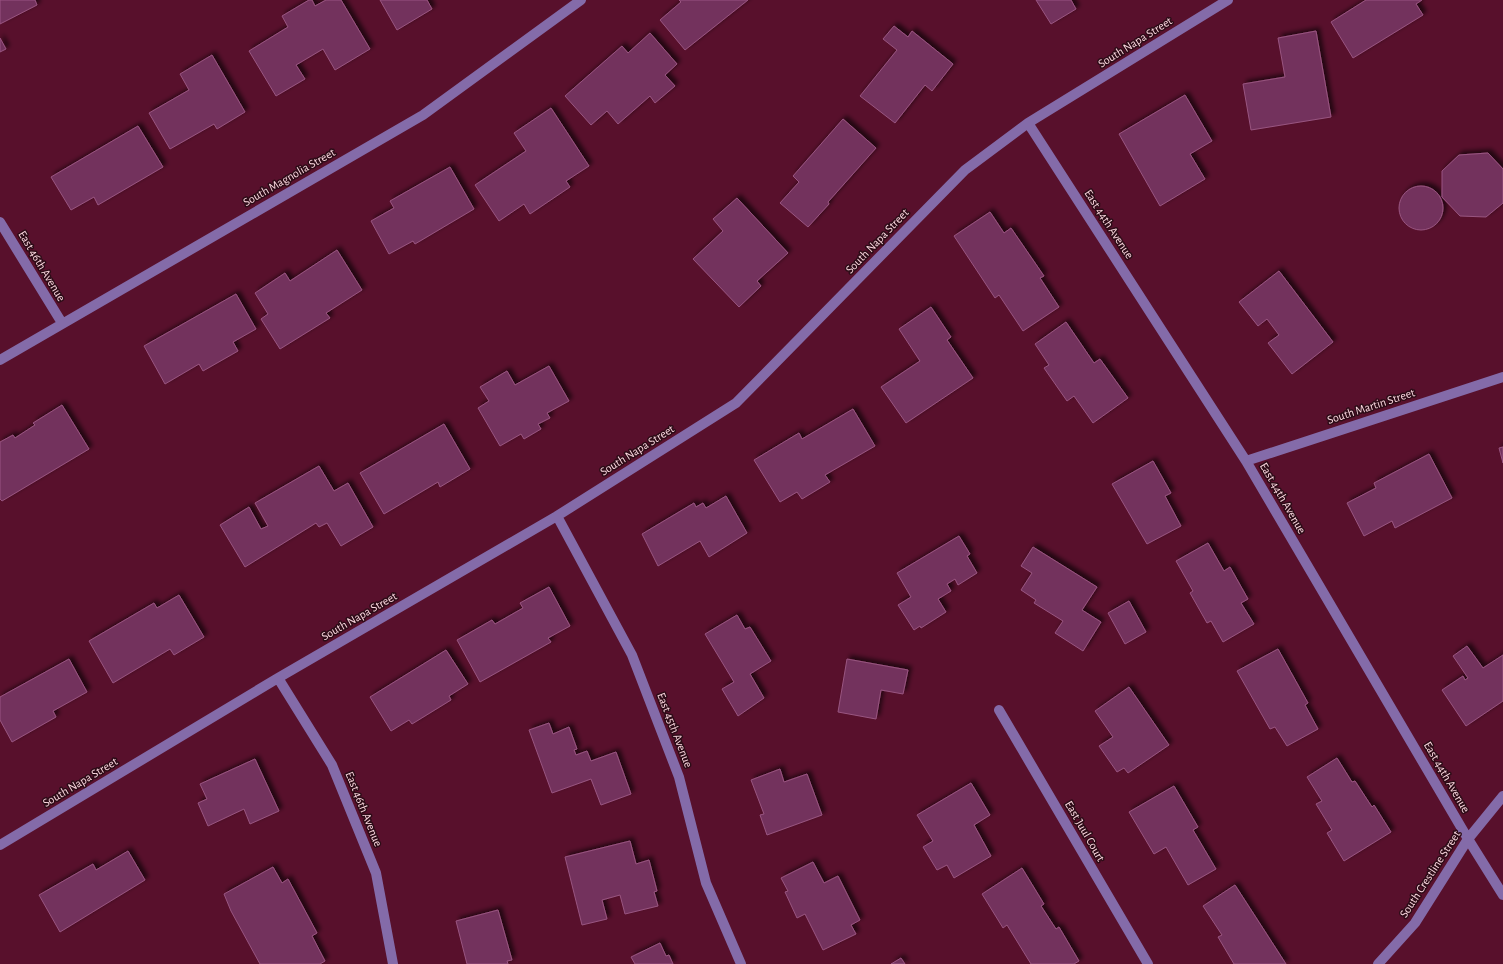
<svg xmlns="http://www.w3.org/2000/svg" width="1503" height="964" viewBox="0 0 1503 964" font-family="'Alegreya Sans',sans-serif">
<style>
.building{fill:#73335d;stroke:#995581;filter:url(#shadow)}
.lines{fill:none;stroke-linecap:round;stroke-linejoin:round}
.minor{stroke:#846ba9;stroke-width:10}
.labels{text-anchor:middle;stroke-width:3;stroke-linejoin:round;paint-order:stroke}
.street-label{font-size:12px;fill:#fcd8e0;stroke:#2c0c17}
</style>
<defs>
<filter id="shadow"><feDropShadow dx="3.5" dy="-3.5" stdDeviation="2" flood-color="#0009"/></filter>
</defs>
<rect width="100%" height="100%" fill="#58102c"/>
<!-- building -->
<path class="building" d="M0 0H35L37 5 0 24Z
M309 0H312L315 6 326 0H341L370 49 335 70 323 49 296 65 305 79 276 96 249 51 288 27 282 16Z
M380 0H427L432 9 397 30Z
M679 0H748L685 50 660 20 681 2Z
M1036 0H1071L1076 9 1051 24Z
M1366 0H1422L1416 4 1423 15 1353 58 1331 22Z
M894 26 908 37 912 31 953 64 932 91 925 85 895 123 860 96 897 50 883 39Z
M1316 31 1331 117 1251 130 1243 84 1285 77 1278 38Z
M650 33 677 64 665 75 675 86 655 103 650 96 618 124 607 111 591 125 565 96 622 46 628 53Z
M0 38 6 49 0 52Z
M212 55 245 112 217 129 214 124 170 149 149 113 189 90 180 74Z
M1185 95 1212 141 1190 154 1205 179 1160 206 1119 134Z
M551 108 589 166 566 181 570 187 530 214 524 204 499 221 475 185 526 151 514 133Z
M843 119 876 148 828 202 829 204 808 227 780 203 799 182 793 176Z
M138 126 163 167 98 205 94 197 71 210 51 177Z
M1488 153 1503 169V203L1486 217 1460 216 1442 197V171L1459 155Z
M450 167 474 209 415 244 413 241 389 254 371 221 394 208 390 201Z
M1399 208a22 22 0 1 1 44 0a22 22 0 1 1-44 0Z
M737 198 788 253 757 281 761 286 739 307 693 259 723 231 713 219Z
M990 212 1004 233 1011 228 1044 276 1040 278 1059 307 1023 331 999 295 995 298 954 236Z
M337 250 362 290 326 313 330 318 280 349 261 319 268 314 255 293 285 273 290 281Z
M1279 271 1333 342 1292 374 1268 343 1279 335 1267 319 1258 326 1239 302Z
M236 294 256 329 233 342 238 351 203 371 199 364 165 384 144 346Z
M931 307 951 337 947 340 973 378 906 423 881 387 920 361 899 329Z
M1066 322 1094 363 1100 359 1128 398 1093 423 1074 396 1067 401 1044 368 1049 365 1035 344Z
M549 366 569 401 547 413 550 418 538 424 541 429 524 439 521 434 500 446 478 408 489 401 480 387 507 371 515 385Z
M62 405 89 449 2 501 0 499V442L13 435 15 438 35 425 33 423Z
M853 409 875 446 825 475 830 482 802 499 797 492 780 502 754 460 799 433 802 439Z
M444 424 470 469 440 487 438 482 384 514 360 473Z
M1503 447V463L1499 448Z
M1429 454 1452 498 1395 528 1392 521 1364 536 1347 503 1376 488 1374 483Z
M1153 461 1171 493 1165 496 1181 526 1147 544 1112 484Z
M319 466 334 491 348 483 373 527 341 546 327 523 319 527 316 523 245 567 220 525 249 507 261 529 268 526 255 503Z
M726 496 747 533 709 557 700 541 658 566 642 534 694 503 696 507 703 503 706 508Z
M959 536 970 554 967 556 977 573 958 585 955 579 947 584 951 591 938 599 946 612 921 628 920 626 914 630 898 605 911 597 897 573Z
M1208 543 1224 571 1230 567 1248 599 1241 603 1254 624 1223 642 1211 621 1207 623 1190 593 1193 591 1176 561Z
M1033 547 1097 587 1082 610 1101 622 1083 651 1055 633 1063 621 1034 603 1036 600 1021 590 1032 573 1021 566Z
M549 587 570 626 548 638 551 642 480 682 457 640 492 620 495 624 523 608 520 603Z
M179 595 204 637 174 655 170 649 113 683 89 641 154 603 157 608Z
M1129 601 1146 632 1125 644 1108 613Z
M737 615 745 629 750 627 771 661 750 674 764 698 738 716 722 689 734 682 705 634Z
M1467 646 1483 668 1503 655V701L1466 726 1442 690 1463 676 1465 680 1468 678 1453 656Z
M1278 649 1308 703 1305 705 1318 729 1287 746 1275 727 1270 729 1237 671Z
M446 650 468 684 449 696 451 700 412 724 409 720 391 731 370 697Z
M69 659 87 692 53 711 56 717 12 742 0 720V697Z
M847 659 908 670 903 694 881 690 876 719 838 712Z
M1129 687 1169 745 1128 773 1124 768 1117 772 1099 746 1113 737 1095 711Z
M549 723 553 734 569 727 577 749 574 750 576 755 587 751 591 761 616 752 631 794 601 805 591 779 552 793 529 730Z
M1337 758 1352 782 1355 781 1372 807 1374 805 1391 832 1344 861 1327 833 1332 830 1316 804 1322 801 1307 777Z
M255 759 279 811 250 824 244 809 208 826 198 803 207 799 200 784Z
M780 769 784 782 807 774 822 815 767 835 760 815 764 814 751 780Z
M971 783 990 815 974 825 991 856 954 878 947 865 937 870 923 847 933 841 917 815Z
M1174 786 1198 827 1193 830 1216 869 1188 885 1166 847 1154 854 1129 812Z
M630 841 636 864 649 860 657 891 654 892 658 906 625 914 620 895 602 900 607 919 582 925 565 857Z
M128 851 145 880 60 932 39 895 93 864 96 870Z
M813 862 824 883 838 876 860 920 851 925 856 934 823 950 805 914 797 918 785 892 788 891 781 878Z
M273 867 282 883 288 879 317 933 312 936 325 961 320 964H260L231 911 224 894Z
M1022 868 1044 904 1041 906 1056 929 1059 927 1079 961 1074 964H1031L1007 925 1003 928 982 894Z
M1235 885 1286 964H1234L1218 937 1222 935 1203 906Z
M498 910 512 960 507 961 508 964H467L456 921Z
M660 943 666 956 669 955 673 964H635L631 957Z
M901 958 905 964H891Z"/>
<g class="lines">
<!-- minor -->
<path class="minor" d="M1028 123 1246 461 1468 839 1503 895
M0 222 62 323
M0 360 423 115 581 0
M1246 461 1503 377
M557 516 632 655 679 777 706 883 741 964
M278 678 332 765 376 873 393 964
M999 710 1148 964
M0 845 278 678 557 516 736 403 965 170 1028 123 1228 0
M1378 964 1415 923 1468 839 1503 796"/>
</g>
<g class="labels">
<!-- street labels -->
<g class="street-label">
<text transform="translate(1135 42) rotate(-32)" y="4">South Napa Street</text>
<text transform="translate(289 177) rotate(-30)" y="4">South Magnolia Street</text>
<text transform="translate(1109 224) rotate(57)" y="4">East 44th Avenue</text>
<text transform="translate(877 241) rotate(-46)" y="4">South Napa Street</text>
<text transform="translate(42 266) rotate(59)" y="4">East 46th Avenue</text>
<text transform="translate(1371 406) rotate(-18)" y="4">South Martin Street</text>
<text transform="translate(637 450) rotate(-32)" y="4">South Napa Street</text>
<text transform="translate(1283 498) rotate(60)" y="4">East 44th Avenue</text>
<text transform="translate(359 616) rotate(-30)" y="4">South Napa Street</text>
<text transform="translate(675 730) rotate(69)" y="4">East 45th Avenue</text>
<text transform="translate(1447 777) rotate(60)" y="4">East 44th Avenue</text>
<text transform="translate(80 782) rotate(-31)" y="4">South Napa Street</text>
<text transform="translate(364 809) rotate(68)" y="4">East 46th Avenue</text>
<text transform="translate(1085 831) rotate(60)" y="4">East Juul Court</text>
<text transform="translate(1430 874) rotate(-57)" y="4">South Crestline Street</text>
</g>
</g>
</svg>
